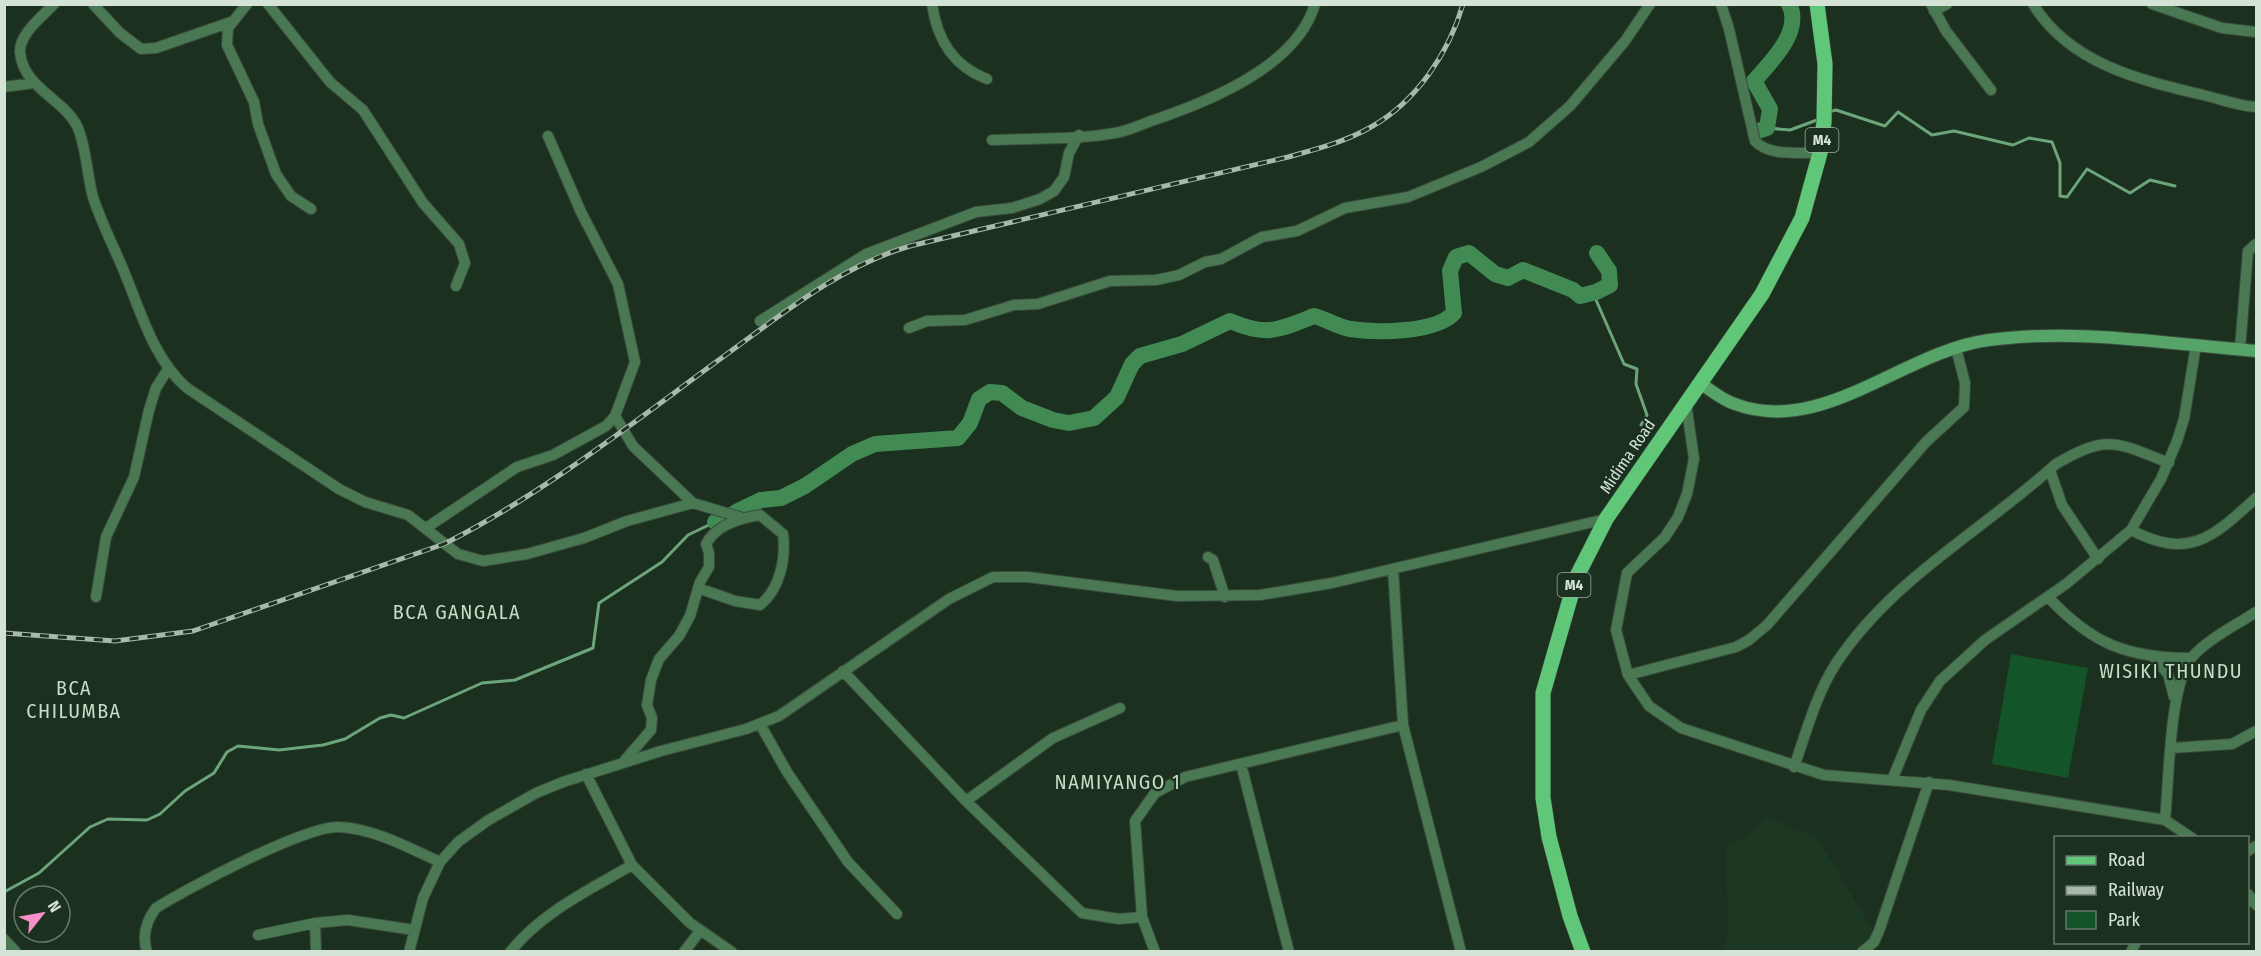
<svg xmlns="http://www.w3.org/2000/svg" width="2261" height="956" viewBox="0 0 2261 956" font-family="'Fira Sans Condensed',sans-serif">
<style>
.built{fill:#1c3822}
.green{fill:#135528}
.lines{fill:none;stroke-linecap:round;stroke-linejoin:round}
.stream{stroke:#6da57b;stroke-width:3}
.river{stroke:#418a53;stroke-width:16}
.street-casing{stroke:#394d3c;stroke-width:12}
.secondary-casing{stroke:#394d3c;stroke-width:14}
.primary-casing{stroke:#394d3c;stroke-width:16}
.street{stroke:#4a7853;stroke-width:10}
.secondary{stroke:#57a468;stroke-width:12}
.primary{stroke:#60c678;stroke-width:15}
.rail-casing{stroke:#a8b8ab;stroke-width:5}
.rail{stroke:#1b301f;stroke-width:3;stroke-dasharray:9;stroke-linecap:butt}
.labels{text-anchor:middle;stroke-width:4.5;stroke-linejoin:round;paint-order:stroke}
.shield{fill:#1b301f;stroke:#9dada0;stroke-width:1.5}
.shield-label{font-size:15px;font-weight:bold;fill:#d5e3d7}
.street-label{font-size:16px;fill:#d5e3d7;stroke:#1b301f}
.quarter-label{font-size:20px;letter-spacing:1.5px;fill:#c4dec7;stroke:#1b301f}
</style>
<rect width="100%" height="100%" fill="#1b301f"/>
<!-- built -->
<path class="built" d="M1765 817 1817 837 1875 934 1860 951 1723 952 1728 929 1726 845 1745 839Z"/>
<!-- green -->
<path class="green" d="M2011 654 2088 668 2068 778 1992 764Z"/>
<g class="lines">
<!-- stream -->
<path class="stream" d="M1832 111 1836 110 1885 126 1898 112 1932 135 1954 131 2013 145 2029 138 2052 142 2060 163V196L2067 197 2087 169 2130 193 2150 180 2175 186
M1767 128 1790 130 1817 120
M1593 293 1624 364 1637 369 1636 384 1647 415 1641 425
M4 892 39 873 90 827 108 819 147 820 160 814 185 791 214 773 227 752 238 746 279 750 323 745 345 739 380 718 391 715 404 718 482 683 515 680 593 648 599 603 662 562 688 535 715 522"/>
<!-- river -->
<path class="river" d="M1755 132 1767 128 1770 109 1754 81C1771 62 1803 31 1789 4
M736 512 761 500 781 498 805 486 852 454 875 444 958 438 970 423 979 399 990 392 1002 393 1022 408 1053 420 1069 423 1094 418 1117 397 1132 364 1140 356 1182 344 1230 321C1267 337 1279 330 1314 316 1326 319 1338 327 1350 329 1377 333 1436 333 1454 313L1450 271 1456 257 1469 253 1495 274 1508 278 1523 270 1573 290 1580 296 1596 292 1610 285 1609 271 1597 253
M715 522 729 515"/>
<!-- street casing -->
<g class="street-casing">
<path id="street" d="M54 4C43 16 19 34 20 52 23 88 63 98 77 126 86 144 87 176 93 197 101 222 113 245 123 269 140 309 153 359 187 388L339 489 365 502 408 515 458 554 483 561 527 554 584 538 627 521 693 503 743 518
M93 4 120 33 141 49 156 48 231 22
M247 4 228 28 227 45 254 102 258 124 276 174 291 196 311 209
M268 4 330 82 363 110 423 203 459 244 465 263 456 286
M932 4C937 40 953 66 987 79
M1721 4 1729 29 1755 141C1770 157 1799 152 1820 153
M1931 4 1946 31 1991 90
M2033 4C2070 64 2140 80 2203 95 2220 99 2239 106 2256 107
M2152 4 2222 28 2256 32
M1934 11 1947 4
M4 87 34 83
M992 140C1032 138 1076 140 1115 133 1128 131 1142 124 1154 120 1210 101 1297 66 1315 4
M760 321 866 254 976 212 1012 208 1040 199 1054 191 1064 177 1069 153 1079 135
M909 328 927 321 965 320 1014 305 1038 304 1110 281 1156 280 1179 275 1205 262 1221 259 1262 237 1297 231 1345 208 1408 197 1481 167 1529 142 1570 106 1625 41 1650 4
M2240 349 2248 251 2256 244
M1686 403 1694 459 1687 494 1678 517 1665 537 1627 573 1616 630 1628 675 1649 706 1681 728 1824 775 1949 785 2165 820 2192 838
M615 416 633 446 693 503
M2050 470 2062 505 2098 559
M426 528 517 467 553 455 606 426 615 416 635 362 618 284 581 212 548 136
M2131 530C2189 560 2212 538 2256 498
M1208 557 1213 560 1225 597
M96 597 106 537 134 477 149 410 156 388 168 369
M2048 597C2092 644 2127 658 2191 658
M2152 656 2168 674 2174 697
M843 671 966 801 1082 913 1119 919 1142 917
M1628 675 1736 647 1749 640 1767 625 1926 442 1964 407 1965 383 1956 348
M760 724 787 772 848 862 897 914
M1403 725 1461 952
M2172 748 2232 744 2256 731
M625 760 651 730 652 718 647 705 651 680 659 659 679 636 690 616 700 582 709 567V553L706 544C716 525 740 518 760 515L783 534C786 559 780 589 760 605L735 601 698 588
M1241 764 1289 952
M1794 767C1806 733 1816 695 1835 665 1891 579 1981 532 2056 464 2107 434 2116 442 2169 463
M586 774 632 865 690 923 732 952
M1892 780 1921 710 1940 681 1985 640 2066 584 2131 530 2161 479 2177 441 2184 419 2196 345
M966 801 1053 738 1120 708
M2165 820C2169 782 2169 685 2192 657 2208 639 2236 625 2256 612
M2248 851 2256 846
M2248 894 2256 905
M315 923 316 952
M258 935 315 923 348 920 414 930
M4 939 16 952
M147 952C142 936 146 921 156 908 186 889 308 824 340 827 375 829 409 848 440 862
M409 952 423 898 440 862 458 842 487 821 536 793 563 782 661 751 746 729 779 716 949 599 993 577H1028L1177 596 1260 595 1332 583 1606 519
M510 952C542 912 589 890 632 865
M684 952 700 931
M1155 952 1142 917 1135 821 1155 793 1185 777 1403 725 1393 569
M1862 952 1874 942 1879 931 1929 782
M2131 952 2136 942"/>
</g>
<!-- secondary casing -->
<g class="secondary-casing">
<path id="secondary" d="M1700 383C1711 390 1722 400 1735 404 1822 437 1904 351 1989 340 2076 328 2169 344 2256 351"/>
</g>
<!-- primary casing -->
<g class="primary-casing">
<path id="primary" d="M1583 952 1570 916 1549 837 1543 798V693L1576 578 1606 519 1762 294 1802 218 1820 153 1824 122 1825 64 1817 4"/>
</g>
<!-- street -->
<use href="#street" class="street"/>
<!-- secondary -->
<use href="#secondary" class="secondary"/>
<!-- primary -->
<use href="#primary" class="primary"/>
<!-- rail casing -->
<g class="rail-casing">
<path id="rail" d="M4 633 115 641 193 631 444 544C545 493 636 420 727 354 785 312 841 266 910 246L1288 157C1316 149 1345 142 1371 127 1416 102 1449 53 1463 4"/>
</g>
<!-- rail -->
<use href="#rail" class="rail"/>
</g>
<g class="labels">
<!-- shield labels -->
<g class="shield">
<rect x="1805.5" y="128" width="33" height="24" rx="4.5"/>
<rect x="1557.5" y="573" width="33" height="24" rx="4.5"/>
</g>
<g class="shield-label">
<text x="1822" y="145">M4</text>
<text x="1574" y="590">M4</text>
</g>
<!-- street labels -->
<g class="street-label">
<text transform="translate(1627 456) rotate(-56)" y="6">Midima Road</text>
</g>
<!-- quarter labels -->
<g class="quarter-label">
<text x="457" y="619">BCA GANGALA</text>
<text x="2171" y="678">WISIKI THUNDU</text>
<text x="74" y="695">BCA<tspan x="74" dy="23">CHILUMBA</tspan></text>
<text x="1118" y="789">NAMIYANGO 1</text>
</g>
</g>
<!-- border -->
<rect width="2261" height="956" fill="none" stroke="#d5e3d7" stroke-width="12"/>
<!-- legend -->
<rect x="2054" y="836" width="195" height="108" fill="#1b301f" stroke="#657869" stroke-width="1.5"/>
<rect x="2066" y="856" width="30" height="9" fill="#60c678" stroke="#657869" stroke-width="1.5"/>
<text x="2108" y="866" font-size="18" fill="#d5e3d7">Road</text>
<rect x="2066" y="886" width="30" height="9" fill="#a8b8ab" stroke="#657869" stroke-width="1.5"/>
<text x="2108" y="896" font-size="18" fill="#d5e3d7">Railway</text>
<rect x="2066" y="911" width="30" height="18" fill="#135528" stroke="#657869" stroke-width="1.5"/>
<text x="2108" y="926" font-size="18" fill="#d5e3d7">Park</text>
<!-- north arrow -->
<g transform="translate(42 914) rotate(59)"><circle r="28" fill="#1b301f" stroke="#657869" stroke-width="1.5"/>
<path d="M0-4.5L10 22L0 15L-10 22Z" fill="#f98fc9"/>
<text y="-9" font-size="16" font-weight="bold" text-anchor="middle" fill="#d5e3d7">N</text>
</g>
</svg>
